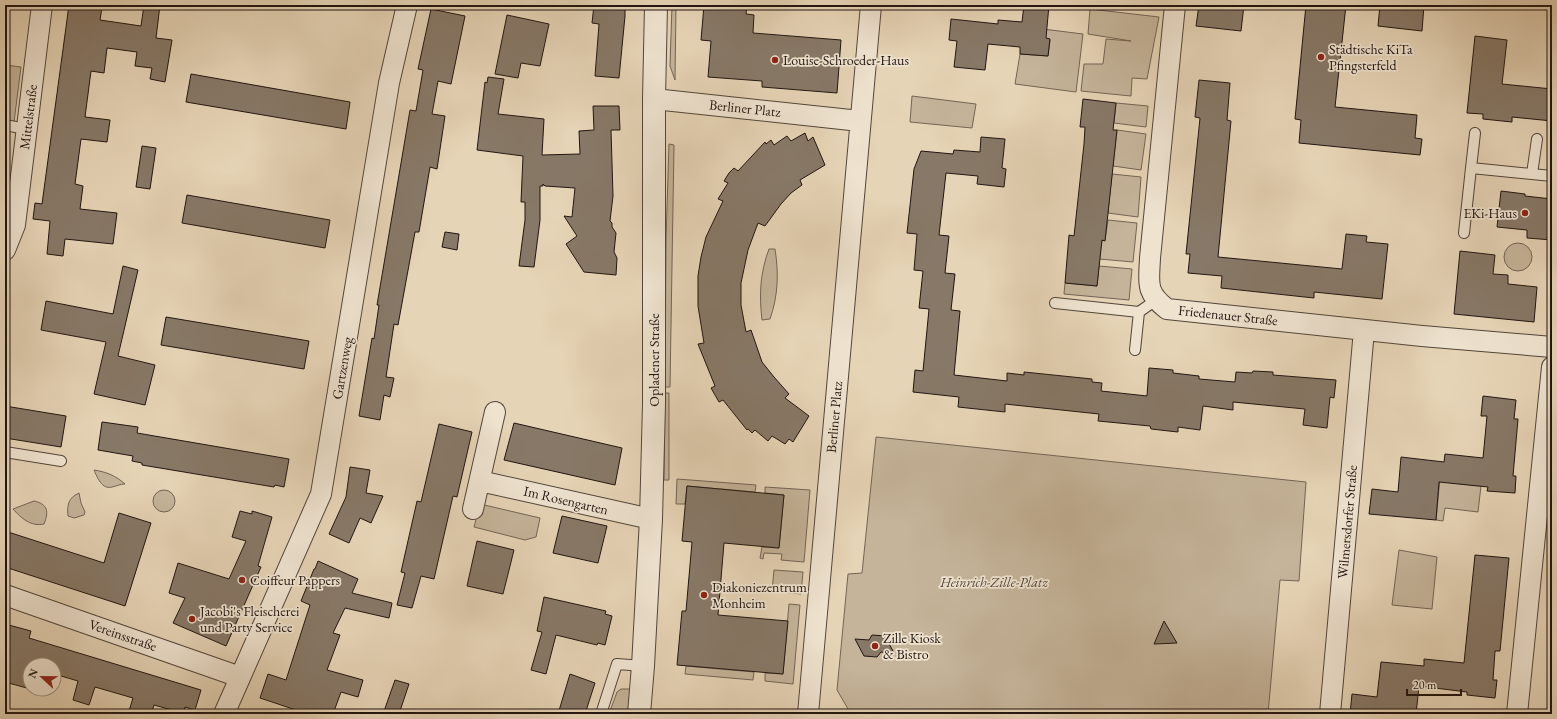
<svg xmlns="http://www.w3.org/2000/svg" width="1557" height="719" viewBox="0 0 1557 719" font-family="'EB Garamond',serif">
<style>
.green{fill:#c5b49a;stroke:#736456}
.building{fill:#877867;stroke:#211511}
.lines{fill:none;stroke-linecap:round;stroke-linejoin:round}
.service-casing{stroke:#52453a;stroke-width:12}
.minor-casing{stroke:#52453a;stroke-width:22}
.tertiary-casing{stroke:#52453a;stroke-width:24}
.service{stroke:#efe3d0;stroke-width:10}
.minor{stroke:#efe3d0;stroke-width:20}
.tertiary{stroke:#efe3d0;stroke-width:22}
.poi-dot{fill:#8f2418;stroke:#efe3d0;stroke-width:1.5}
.labels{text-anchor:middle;stroke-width:3.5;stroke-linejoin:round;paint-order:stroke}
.poi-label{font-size:14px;fill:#211511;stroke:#efe3d0;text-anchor:start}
.street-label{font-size:14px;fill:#211511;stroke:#efe3d0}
.park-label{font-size:14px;font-style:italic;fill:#52453a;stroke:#efe3d0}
</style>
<rect width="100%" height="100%" fill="#e6d4b6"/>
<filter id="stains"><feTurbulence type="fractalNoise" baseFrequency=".005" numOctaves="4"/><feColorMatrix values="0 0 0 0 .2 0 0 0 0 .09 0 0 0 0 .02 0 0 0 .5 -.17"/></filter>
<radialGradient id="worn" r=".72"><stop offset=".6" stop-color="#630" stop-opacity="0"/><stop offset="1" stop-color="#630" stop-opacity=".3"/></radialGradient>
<!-- green -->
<path class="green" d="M672 5H676L675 80 670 66Z
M1090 9 1159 17 1147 79 1132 78 1131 96 1081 91 1084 64H1103L1106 39 1131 41 1088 34Z
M1043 29 1083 34 1076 92 1015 84 1020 54 1048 56 1050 40 1042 38Z
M5 65 21 67 14 122 5 121Z
M912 96 976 104 972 128 910 122Z
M1116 103 1148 106 1146 127 1114 123Z
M1117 130 1146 134 1141 170 1113 166Z
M669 144 674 145 670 387H665L666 240Z
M1112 174 1141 177 1138 217 1108 213Z
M1108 220 1137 223 1133 262 1099 259 1102 240H1105Z
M1504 257a14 14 0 1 1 28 0a14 14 0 1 1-28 0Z
M769 249H775C779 274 778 296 770 319L762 320C759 295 760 273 769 249Z
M1099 266 1132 269 1129 300 1064 294 1065 283 1097 286Z
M665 393H669V480H664Z
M876 437 1306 482 1299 581 1280 580 1268 714H851L837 690 848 574 862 573Z
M94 470C107 472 116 476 125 484 120 484 117 486 112 487 102 490 97 477 94 470Z
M1440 478 1461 484 1481 486 1478 512 1445 508 1443 521 1436 520Z
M677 479 756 485 755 492 687 486 685 504H676Z
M765 487 810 490 804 562 781 560 782 554 764 553 763 559 760 558 762 547 779 548 784 495 765 493Z
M153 501a11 11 0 1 1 22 0a11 11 0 1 1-22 0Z
M79 493 81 503 85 512 84 515 74 518 68 516C67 505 68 498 79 493Z
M34 501C48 504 49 512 44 524 31 527 21 518 13 509Z
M480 504 540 518 536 537 525 540 474 527Z
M1399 550 1437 557 1432 609 1392 605Z
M774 570 803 572 801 594 772 591Z
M789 604 800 605 793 684 765 681V673L783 674Z
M686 666 754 672 753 680 685 674Z
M621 689H633L629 714H609L617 692Z"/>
<!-- building -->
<path class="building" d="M69 5H86L102 7 100 20 141 26 144 5H160L156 38 172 40 165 82 150 79 152 68 135 66 137 52 107 48 104 73 91 71 85 117 110 120 107 142 81 139 75 184 83 186 80 209 117 213 113 244 65 239 63 256 47 254 50 221 33 219 35 203 42 204Z
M594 5H625V16L619 78 595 76 599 24 592 23Z
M704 5H747L746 14 754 15 753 33 841 40 837 93 762 87V81L708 77 711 41 701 40Z
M1024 5H1049L1046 38 1050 39 1048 56 1020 54V47L988 44 985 70 954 67 957 41 949 40 951 19 998 24V20L1022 22Z
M1199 5H1244L1241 31 1196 26Z
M1306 5H1346L1335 107 1417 115 1415 138 1422 139 1420 155 1299 143 1301 120 1295 119Z
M1380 5H1424L1422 31 1378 26Z
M431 9 465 16 451 84 438 81 432 114 445 116 437 169 430 167 419 232H415L398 325 394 324 386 377 394 378 390 397 384 395 380 420 359 416 372 338 374 339 379 305H377L410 110 416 111 423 70 418 69Z
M507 15 549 24 540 66 521 63 518 78 495 74Z
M1475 36 1507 40 1502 84 1552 89V121L1512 117V122L1483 119V114L1467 113Z
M191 74 350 102 346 129 186 102Z
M488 77 504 79 498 114 544 119 542 155 580 154 579 131 594 130 593 106H619L620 130H611L613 196 610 221 612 223V227L616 233 614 252 617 258 616 275 584 272 566 244 577 236 564 216 572 217 575 188 545 186 543 184V186H540V220L534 267 519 266 525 220V202H521L523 156 477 150 485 82 487 83Z
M1199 80 1230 83 1227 120 1231 121 1218 257 1342 269 1346 234 1367 236 1366 242 1388 244 1382 299 1314 292V298L1221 288 1222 276 1188 273 1190 254H1186L1200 118 1195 117Z
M1083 99 1116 103 1113 130H1117L1108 213 1105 241 1102 240 1097 286 1065 283 1069 235 1074 236 1084 144 1085 127H1080Z
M805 133 808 141 813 137 825 165 800 180 802 185 791 193 781 204 765 226 758 223 748 250 741 283V305L746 332 751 330 762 362 774 377 789 394 785 398 809 416 793 442 789 439 785 444 772 436 768 441 755 430 752 433 748 429 747 430 723 400 719 402 711 388 715 386 698 344 704 343 698 306V276L701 257 706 237 723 201 718 199 728 183 724 181 729 173 734 168 738 171 765 142 766 144 771 140 774 145 787 136 791 141Z
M981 137 1005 139 1002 168 1006 169 1004 187 977 184 978 176 946 173 939 235 949 236 945 273 955 274 951 310 960 311 954 375 1007 381V373L1024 375V372L1092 379V382L1102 383 1101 391 1147 396 1149 368 1173 370V373L1199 376V379L1235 382 1236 372 1252 373 1253 371 1273 372V375L1336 380 1334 398 1330 397 1327 428 1303 425 1305 409 1233 402V410L1203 406 1200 430 1178 427V432L1151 429 1150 426 1098 421 1099 414 1005 404V412L958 407 959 397 913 392 915 370 923 371 929 309 919 308 923 271 914 270 917 234 907 233 914 169 921 151 953 154 954 150 980 152Z
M142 146 156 148 150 189 136 187Z
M1501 191 1525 194V196L1552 199V240L1527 238V230L1497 227Z
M187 195 330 220 325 248 182 223Z
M445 232 459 234 457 250 442 247Z
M1460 251 1495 255 1493 274 1508 275V284L1537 287 1534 322 1454 314Z
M123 266 138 270 118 356 155 365 145 405 94 394 106 342 41 330 46 301 113 314Z
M166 317 309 341 304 369 161 345Z
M1483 396 1516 400 1514 419H1518L1513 476H1516L1515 493 1487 491 1488 487 1439 482 1436 520 1369 514 1372 489 1398 492 1401 457 1444 462 1445 454 1483 458 1487 416H1481Z
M5 406 66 416 61 447 5 438Z
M102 422 138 427 137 433 289 459 284 487 275 485 274 487 142 465V463L132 461 133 456 98 450Z
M514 423 622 448 615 485 504 460Z
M439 424 472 432 457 497 453 496 434 579 421 576 412 608 397 605 405 573 401 572 417 501 421 502Z
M350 467 370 470 366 493 383 496 371 523 360 518 349 543 329 534 346 497Z
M687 486 784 495 779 548 724 543 718 615 788 621 783 674 677 665 682 611H686L692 542 682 541Z
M240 511 252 514V511L272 517 258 566 261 567 226 646 173 623 185 598 169 593 178 563 229 579 246 541 232 537Z
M119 513 151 523 125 606 5 567V531L104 563Z
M562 516 607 526 598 563 553 553Z
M477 541 514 550 503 594 467 586Z
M1475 555 1509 558 1500 651H1495L1493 680H1497L1495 698 1467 695V692L1419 686 1416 714H1350L1352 694 1377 697 1381 662 1424 666V659L1464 663Z
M318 561 358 579 352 593 392 603 389 618 345 608 333 633 340 635 327 670 363 680 358 697 341 692 333 714H308L260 698 268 674 286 680 310 605 301 601 314 569H315Z
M544 597 606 611 605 614 612 616 605 645 598 643 597 645 556 635 546 674 531 670 542 632 537 631Z
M1164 621 1177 643 1154 644Z
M5 624 31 631 29 638 201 690 195 710 185 707 183 713 154 705 151 714H128L133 698 95 687 89 705 73 700 78 681 54 674V665H30V689H35L34 690 5 682Z
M872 635 885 636 894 653 881 652 877 657 864 656 855 639 869 640Z
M570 674 595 683 585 714H558Z
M395 680 409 684 399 714H383Z"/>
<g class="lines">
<!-- service casing -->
<g class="service-casing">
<path id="service" d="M5 125 26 129
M1475 133 1471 168 1552 176
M1532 174 1537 139
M1464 233 1471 168
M1055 303 1139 312
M1135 350 1139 312 1156 300
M5 452 61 461
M601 714 617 664 643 666"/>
</g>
<!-- minor casing -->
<g class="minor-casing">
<path id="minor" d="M1175 5 1150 258C1149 283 1145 292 1167 309L1422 336 1552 347
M654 99 860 121
M5 250 15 225 42 5
M480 481 651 519
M473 509 495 412
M5 595 240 677
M224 714 321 494 389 83 407 5
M808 714 871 5
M1330 714 1364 330
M1517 714 1552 367"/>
</g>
<!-- tertiary casing -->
<g class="tertiary-casing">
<path id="tertiary" d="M639 714 643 666 651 519 654 404V99L656 5"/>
</g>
<!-- service -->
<use href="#service" class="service"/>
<!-- minor -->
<use href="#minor" class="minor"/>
<!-- tertiary -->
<use href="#tertiary" class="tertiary"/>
</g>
<!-- markers -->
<g class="poi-dot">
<circle cx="1321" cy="57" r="4"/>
<circle cx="775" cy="60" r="4"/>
<circle cx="1525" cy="213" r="4"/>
<circle cx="242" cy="580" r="4"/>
<circle cx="704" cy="595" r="4"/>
<circle cx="192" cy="619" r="4"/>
<circle cx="875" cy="646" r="4"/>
</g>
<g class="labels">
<!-- poi labels -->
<g class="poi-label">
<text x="1329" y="54">Städtische KiTa<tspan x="1329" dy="16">Pfingsterfeld</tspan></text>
<text x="783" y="65">Louise-Schroeder-Haus</text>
<text x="1517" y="218" text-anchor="end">EKi-Haus</text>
<text x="250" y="585">Coiffeur Pappers</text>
<text x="712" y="592">Diakoniezentrum<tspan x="712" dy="16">Monheim</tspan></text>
<text x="200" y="616">Jacobi's Fleischerei<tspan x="200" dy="16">und Party Service</tspan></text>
<text x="883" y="643">Zille Kiosk<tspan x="883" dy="16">&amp; Bistro</tspan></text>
</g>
<!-- street labels -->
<g class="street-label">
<text transform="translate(745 108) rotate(6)" y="5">Berliner Platz</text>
<text transform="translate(28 117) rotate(-83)" y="5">Mittelstraße</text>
<text transform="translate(1228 315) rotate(6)" y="5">Friedenauer Straße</text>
<text transform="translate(654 360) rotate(-90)" y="5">Opladener Straße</text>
<text transform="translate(342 368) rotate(-80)" y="5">Gartzenweg</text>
<text transform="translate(834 417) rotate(-85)" y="5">Berliner Platz</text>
<text transform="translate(566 500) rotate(13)" y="5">Im Rosengarten</text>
<text transform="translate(1347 522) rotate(-85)" y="5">Wilmersdorfer Straße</text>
<text transform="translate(123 635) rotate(19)" y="5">Vereinsstraße</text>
</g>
<!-- park labels -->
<g class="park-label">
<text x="994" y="587">Heinrich-Zille-Platz</text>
</g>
</g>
<!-- margin -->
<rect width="1557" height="719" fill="none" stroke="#e6d4b6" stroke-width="20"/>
<rect x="6" y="6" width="1545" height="707" fill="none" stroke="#211511" stroke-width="2"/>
<rect x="10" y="10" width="1537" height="699" fill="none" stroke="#211511"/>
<!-- north arrow -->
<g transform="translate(42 677) rotate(292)"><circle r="19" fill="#efe3d0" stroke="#9d9184"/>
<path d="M0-3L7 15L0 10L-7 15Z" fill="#8f2418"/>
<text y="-6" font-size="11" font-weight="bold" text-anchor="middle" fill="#211511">N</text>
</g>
<!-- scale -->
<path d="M1407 689v6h54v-6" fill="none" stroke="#211511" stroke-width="2"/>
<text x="1413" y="689" font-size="12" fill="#211511" stroke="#efe3d0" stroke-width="3" paint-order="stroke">20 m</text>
<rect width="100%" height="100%" filter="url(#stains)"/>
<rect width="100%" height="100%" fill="url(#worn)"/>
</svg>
